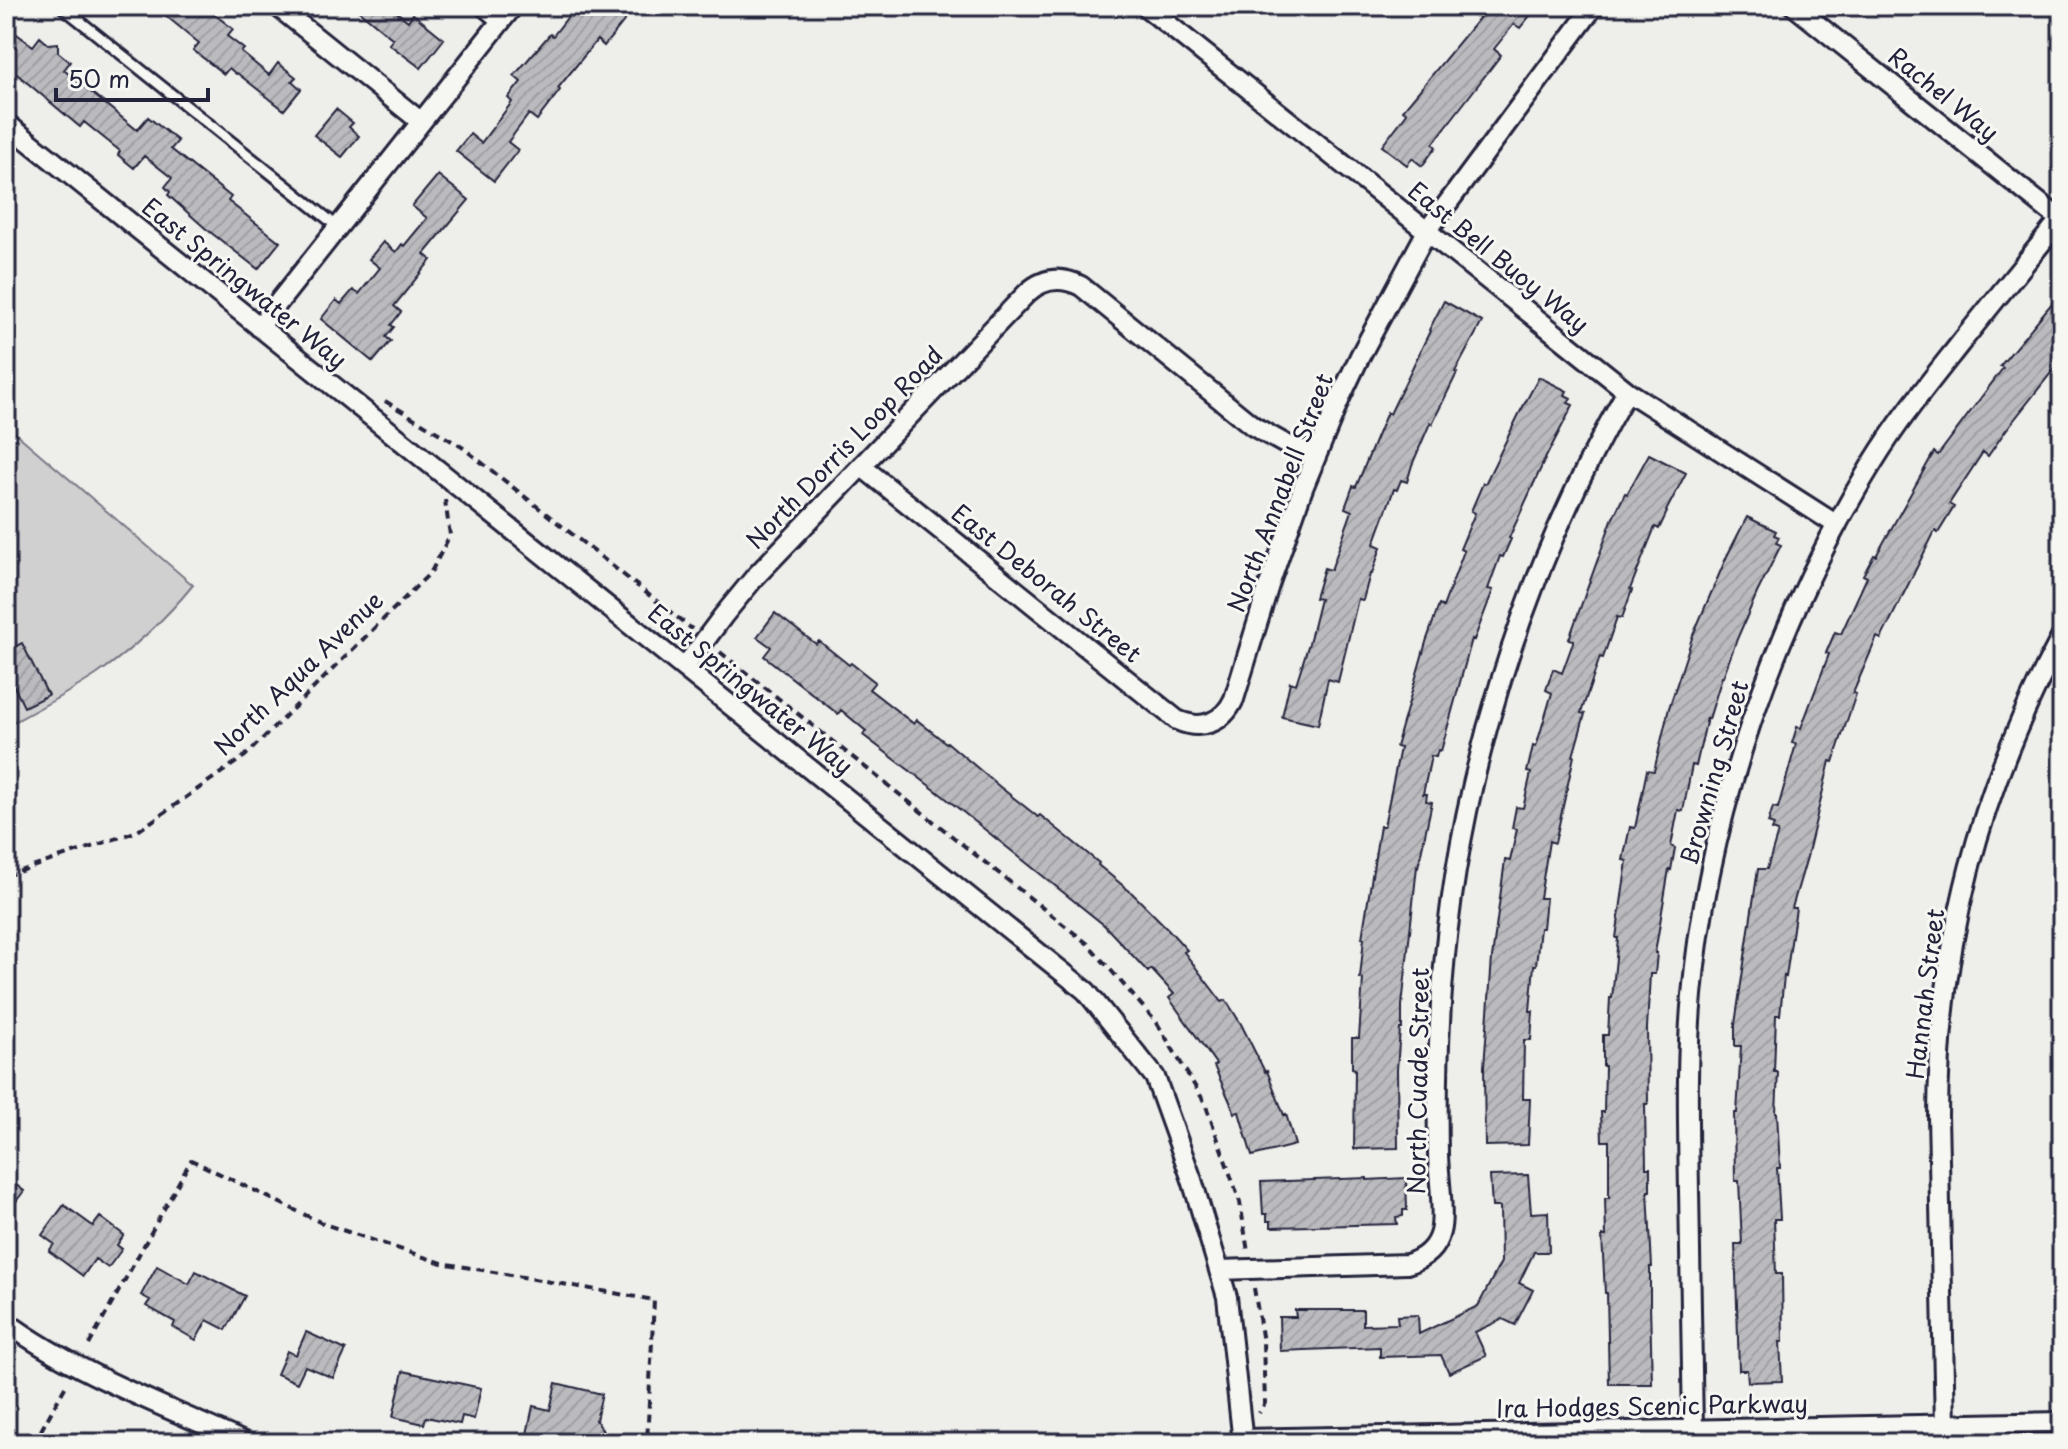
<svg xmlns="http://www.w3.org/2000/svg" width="2068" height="1449" viewBox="0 0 2068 1449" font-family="'Playpen Sans',sans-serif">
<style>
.park{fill:#d0d0d1;stroke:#797986;stroke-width:2}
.building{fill:url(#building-hatch);stroke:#22223b;stroke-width:2}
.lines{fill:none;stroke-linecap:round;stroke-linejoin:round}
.lane-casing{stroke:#22223b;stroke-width:15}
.street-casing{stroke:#22223b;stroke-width:24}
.path{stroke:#22223b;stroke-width:4;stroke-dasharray:8 6;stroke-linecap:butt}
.lane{stroke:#f6f6f2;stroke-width:9}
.street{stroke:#f6f6f2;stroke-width:18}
.labels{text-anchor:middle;stroke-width:6;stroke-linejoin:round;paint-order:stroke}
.street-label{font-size:24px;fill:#22223b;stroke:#f6f6f2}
</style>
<defs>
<pattern id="building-hatch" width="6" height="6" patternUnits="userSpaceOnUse" patternTransform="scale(2)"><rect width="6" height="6" fill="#bbbbbf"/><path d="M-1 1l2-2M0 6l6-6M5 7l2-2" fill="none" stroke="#a0a0a5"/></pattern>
</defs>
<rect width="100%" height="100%" fill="#eeeeeb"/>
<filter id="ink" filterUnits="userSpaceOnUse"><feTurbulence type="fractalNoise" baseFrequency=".0125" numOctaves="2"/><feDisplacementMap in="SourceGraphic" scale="16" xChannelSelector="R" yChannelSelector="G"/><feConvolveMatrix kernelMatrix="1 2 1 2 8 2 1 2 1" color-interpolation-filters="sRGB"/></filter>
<g filter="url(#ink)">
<!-- park -->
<path class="park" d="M6 425 193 585C166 618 132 650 96 675 70 692 42 707 14 722L6 706Z"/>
<!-- building -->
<path class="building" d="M154 6H204L233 29 227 36 244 49 241 52 269 75 278 63 296 77 292 81 301 89 284 110 237 73 236 74 229 68 224 74 193 50 199 43Z
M353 6H389L408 21 413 14 444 39 421 68 389 44 393 39Z
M576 6H615L628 16 604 46 597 40 558 88 560 90 537 120 529 114 508 142 518 150 494 181 456 151 470 134 481 143 512 102 508 98 521 82 514 76 550 34 553 36Z
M1489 6H1538L1520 28 1514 24 1494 49 1501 55 1451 120 1433 144 1436 147 1422 166 1412 158 1407 165 1382 146 1407 113 1403 110Z
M6 26 33 46 40 37 48 44 58 43V52L70 62 64 70 137 130 148 117 178 141 171 149 231 197 228 201 280 242 258 269 205 228 168 195 170 192 165 187 172 178 144 156 134 168 118 155 120 151 84 122 80 127 6 65Z
M336 109 353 123 349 127 359 136 342 157 314 135Z
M438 175 469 200 424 254 431 260 394 306 401 312 391 325 394 327 386 337 391 341 373 362 321 319 336 300 341 304 353 290 359 294 380 268 369 259 383 242 396 252 402 244 404 246 427 218 412 206Z
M2062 291V359L2006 430 1988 456 1983 452 1949 504 1954 507 1938 533 1935 531 1881 639 1877 637 1853 693 1856 694 1833 762 1830 761 1807 857 1792 908H1796L1786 977 1784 976 1780 1015H1776L1774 1072H1778L1776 1113H1777L1780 1168H1777L1780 1219H1774L1776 1274H1782L1783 1342H1780L1782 1381 1748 1382 1747 1370H1739L1737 1305 1735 1244H1742L1739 1181H1735L1734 1113H1737L1741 1046H1735V1024L1758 869H1767L1778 832 1772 830 1774 825 1768 823 1773 807 1778 808 1796 744 1792 743 1797 727 1801 728 1829 654 1826 653 1835 632 1841 634 1867 577 1863 575 1874 555 1876 556 1934 452 1938 455 2003 368 2000 366Z
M1444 301 1482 322 1455 372 1457 373 1432 424 1430 423 1412 465 1407 482 1401 480 1397 490 1394 489 1374 544 1381 547 1372 574H1370L1363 600 1358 599 1338 682 1328 679 1318 725 1282 717 1290 682 1296 684 1309 643 1320 599 1315 598 1324 568 1331 570 1352 511 1345 508 1353 486 1356 487 1387 412 1390 414 1430 331 1429 330Z
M1539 377 1567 391 1565 395 1571 398 1568 403 1573 405 1545 459 1509 538 1511 539 1503 557 1500 556 1488 589 1493 590 1474 640 1472 639 1441 751 1438 750 1436 757 1431 756 1423 794H1427L1426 801 1432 802 1418 867 1417 866 1402 1006V1029H1400L1397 1070 1398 1148 1354 1149 1355 1069 1352 1068V1038H1359L1363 979 1360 978 1364 938H1362L1380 826H1384L1400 748 1396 747 1426 642 1439 605 1443 607 1464 551 1460 549 1475 513 1471 511 1483 483 1485 484 1519 414Z
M1649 454 1686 473 1666 511 1667 512 1659 529 1655 527 1630 589 1632 590 1622 618 1617 617 1603 658 1600 657 1581 713 1585 714 1573 756H1574L1555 843 1549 841 1540 898H1546L1543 928H1540L1536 965H1534L1530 1011H1533L1531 1040H1524L1523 1099H1530L1528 1145 1485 1146 1484 1067 1492 958 1505 860 1510 861 1517 829 1512 828 1516 807 1523 808 1524 804 1531 773 1527 772 1533 746 1536 747 1552 693 1546 690 1553 669 1562 673 1574 640 1569 639 1612 520 1625 493 1627 494Z
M1747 517 1776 531 1774 535 1779 537 1776 543 1781 545 1757 593 1737 639 1723 677H1722L1709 719 1707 718 1696 766 1692 765 1683 811 1678 810 1671 846 1675 848 1671 870 1669 869 1655 953H1657L1655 974H1650L1647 1028 1648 1104H1645L1646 1168H1650V1191H1648L1652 1267H1650V1303L1652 1384H1609L1607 1293H1605L1602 1236H1606L1605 1198H1609V1141H1602L1601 1112H1604L1605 1066H1603V1035H1608L1610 998H1612L1618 938H1616L1627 861 1623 860 1630 827 1635 828 1647 770 1654 771 1669 708 1693 635 1727 556Z
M775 613 816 644 819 641 849 665 851 663 875 682 869 689 914 724 917 720 946 743 947 742 1000 787 1038 817 1040 815 1071 840 1099 863 1098 865 1132 893 1168 929 1187 950 1184 952 1222 1002 1226 1000 1241 1024 1265 1072 1267 1071 1284 1115 1286 1114 1295 1145 1252 1156 1239 1112 1235 1113 1214 1066 1216 1064 1169 998 1174 994 1151 969 1148 972 1104 925 943 796 863 735 866 731 841 710 838 714 764 656 771 647 757 637Z
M22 643 48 695 24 707 6 670V651Z
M1528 1175 1531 1213 1548 1212 1549 1252H1534L1519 1283 1533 1290 1515 1325 1503 1319 1475 1332 1486 1356 1449 1373 1441 1355 1380 1357V1347L1280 1351 1279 1317H1296L1295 1310H1363V1325L1398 1324 1397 1316 1418 1315 1419 1334 1478 1306 1501 1262 1500 1207H1492L1490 1176Z
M6 1177 24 1191 6 1214Z
M1367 1178V1180L1406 1178 1407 1210H1403V1216L1396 1217 1397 1224 1271 1227V1221H1267V1214H1263L1261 1182Z
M64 1205 93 1226 100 1217 124 1235 117 1245 122 1249 108 1268 95 1259 83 1276 49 1251 54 1244 42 1235Z
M157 1266 189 1284 196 1271 245 1296 226 1330 207 1320 196 1340 173 1327 175 1322 146 1306 150 1300 141 1295Z
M306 1332 346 1350 333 1378 305 1366 297 1383 277 1374 287 1351 296 1355Z
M403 1371 481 1388 474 1419 462 1416 460 1424 426 1417 424 1424 393 1417Z
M556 1383 602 1394 596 1420 611 1443H602L572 1436 571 1439 558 1436 557 1442 527 1434 533 1406 550 1410Z"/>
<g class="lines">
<!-- lane casing -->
<g class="lane-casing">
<path id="lane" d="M61 6 338 227
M477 6 499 24"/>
</g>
<!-- street casing -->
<g class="street-casing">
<path id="street" d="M277 6 420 121
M1145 6 1627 391 1837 525
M1794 6 2062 221
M6 123 1086 991 1155 1077 1192 1180 1227 1297 1243 1443
M259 327 513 6
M861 466 1177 720C1201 731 1223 723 1234 699L1269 585 1303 488 1341 396 1360 356 1427 231 1594 6
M684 668 723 616 755 577 1027 293C1043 278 1061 276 1081 286L1253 426 1287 445 1316 455
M1219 1270 1407 1264C1423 1259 1436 1249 1440 1232 1445 1214 1438 1174 1438 1153 1437 1099 1438 1044 1442 990 1457 781 1523 572 1627 391
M6 1322C75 1373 167 1407 246 1443
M1945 1425 1938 1116C1939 941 1979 790 2062 636
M1693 1430C1692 1350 1691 1271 1689 1192 1688 1126 1686 1060 1692 995 1708 813 1777 617 1873 462 1898 421 1929 383 1959 345 1993 302 2028 260 2062 217
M1243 1439 2062 1422"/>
</g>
<!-- path -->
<path class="path" d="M306 334 322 351
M385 401 462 447 692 629
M720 652 1088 944 1157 1023 1205 1103 1240 1202 1248 1252
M6 876 138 831 245 756 431 572 450 535 445 500
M1254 1288 1263 1342 1265 1403 1259 1413
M89 1345 191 1160 324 1224 442 1263 654 1300 647 1443
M34 1443 68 1382"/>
<!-- lane -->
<use href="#lane" class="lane"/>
<!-- street -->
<use href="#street" class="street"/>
</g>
</g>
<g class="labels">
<!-- street labels -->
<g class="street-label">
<text transform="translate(1943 95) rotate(39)" y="8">Rachel Way</text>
<text transform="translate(1498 258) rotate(39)" y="8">East Bell Buoy Way</text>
<text transform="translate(244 284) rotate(39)" y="8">East Springwater Way</text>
<text transform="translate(845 448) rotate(-46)" y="8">North Dorris Loop Road</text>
<text transform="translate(1281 493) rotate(-69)" y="8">North Annabell Street</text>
<text transform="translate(1046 584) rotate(39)" y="8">East Deborah Street</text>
<text transform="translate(299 674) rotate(-44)" y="8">North Aqua Avenue</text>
<text transform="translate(750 690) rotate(39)" y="8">East Springwater Way</text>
<text transform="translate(1715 773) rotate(-74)" y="8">Browning Street</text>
<text transform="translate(1926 994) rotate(-83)" y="8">Hannah Street</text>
<text transform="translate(1419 1081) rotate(-89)" y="8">North Cuade Street</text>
<text transform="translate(1652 1407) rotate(-1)" y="8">Ira Hodges Scenic Parkway</text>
</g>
</g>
<!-- margin -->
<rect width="2068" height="1449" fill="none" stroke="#f6f6f2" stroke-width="32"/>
<rect x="16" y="16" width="2036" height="1417" fill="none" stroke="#22223b" stroke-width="3" filter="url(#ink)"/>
<!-- scale -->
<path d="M56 88v12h152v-12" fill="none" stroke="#22223b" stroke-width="4"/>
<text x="68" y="88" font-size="24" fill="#22223b" stroke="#f6f6f2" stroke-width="6" paint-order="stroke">50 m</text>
</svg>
